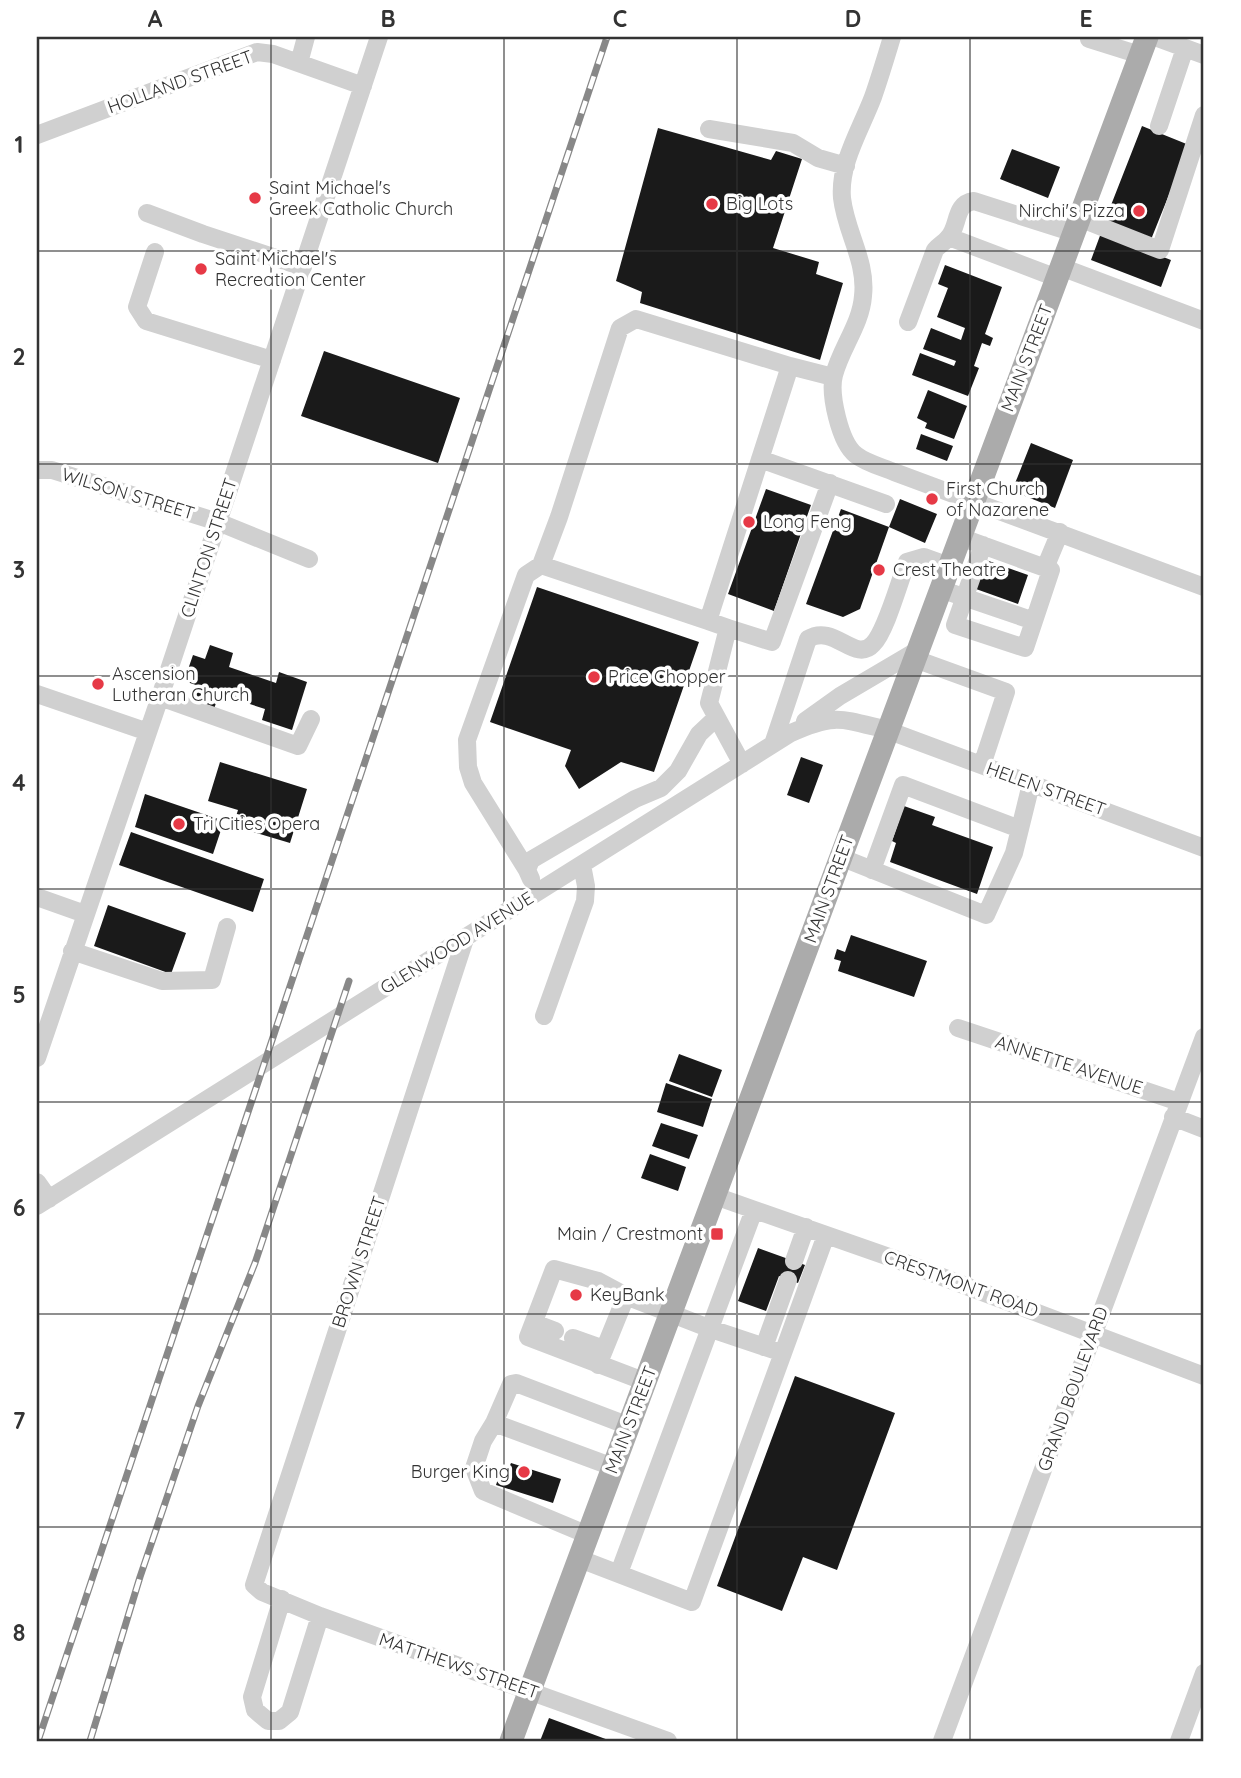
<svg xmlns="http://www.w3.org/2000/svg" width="1241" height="1778" viewBox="0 0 1241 1778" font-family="Quicksand,sans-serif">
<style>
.building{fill:#1a1a1a}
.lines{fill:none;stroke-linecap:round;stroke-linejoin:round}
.minor{stroke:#d0d0d0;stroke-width:18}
.major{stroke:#ababab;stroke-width:23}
.rail-casing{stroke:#888;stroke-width:7}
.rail{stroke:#fff;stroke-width:4.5;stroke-dasharray:13;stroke-linecap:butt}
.grid{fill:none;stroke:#333;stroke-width:2;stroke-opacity:0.55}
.poi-dot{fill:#e63946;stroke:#fff;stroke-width:2.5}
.labels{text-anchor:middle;stroke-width:7;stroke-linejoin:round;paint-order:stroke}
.street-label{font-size:18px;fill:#333;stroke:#fff}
.poi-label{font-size:18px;fill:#333;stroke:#fff;text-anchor:start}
.neatline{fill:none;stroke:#333;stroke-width:2.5}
.grid-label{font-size:23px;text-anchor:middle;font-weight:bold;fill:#333}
</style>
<rect width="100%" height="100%" fill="#fff"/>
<!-- building -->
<path class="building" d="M1142 126 1189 145 1150 242 1104 223Z
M658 128 771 160 776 151 802 159 773 248 819 262 816 274 843 283 820 360 640 303 642 292 616 281Z
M1012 149 1060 167 1048 198 1000 179Z
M1101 233 1171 260 1161 287 1091 260Z
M945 265 1002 287 985 334 993 338 990 346 982 343 974 366 979 368 968 396 912 375 920 353 954 366 956 361 923 349 931 328 961 340 965 328 937 317 948 288 938 284Z
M324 351 460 398 438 463 301 416Z
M928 390 967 406 954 439 925 428 927 423 917 418Z
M921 434 953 446 947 461 916 449Z
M1031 443 1073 460 1055 508 1012 491Z
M766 489 811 505 774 611 728 594Z
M900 499 937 514 925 543 889 527Z
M841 509 889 527 860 609 843 617 806 604Z
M986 560 1028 575 1018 604 976 589Z
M537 587 699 642 654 772 621 762 579 789 565 766 571 750 490 722Z
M210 645 233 653 229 667 276 683 279 672 307 682 292 730 262 720 265 709 219 694 214 709 191 701 196 685 184 681 193 655 205 659Z
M801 757 823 765 809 803 787 795Z
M220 762 307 789 290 843 233 826 238 810 208 801Z
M145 794 224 821 213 854 135 827Z
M904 806 935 817 932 825 993 847 977 894 890 862 896 843 892 841Z
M131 832 264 879 253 912 119 865Z
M108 905 186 933 171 974 94 946Z
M851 935 927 961 914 997 838 971 841 961 834 959 837 949 845 952Z
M679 1054 722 1070 712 1097 669 1081Z
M666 1083 712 1099 703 1127 657 1112Z
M661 1123 698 1135 689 1159 652 1146Z
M650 1154 686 1167 678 1191 641 1178Z
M758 1248 805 1265 798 1283 779 1276 766 1311 738 1301Z
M795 1376 895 1413 837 1570 803 1557 782 1611 717 1586Z
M511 1463 561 1479 553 1503 496 1485 498 1479 491 1476 495 1466 508 1470Z
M549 1718 611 1741H540Z"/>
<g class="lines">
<!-- minor -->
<path class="minor" d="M892 37C886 57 880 77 873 97 861 129 839 163 842 198 846 233 867 261 863 296 861 324 841 348 834 375 829 394 840 443 856 455 866 463 882 467 894 472L1204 587
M1155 37 1204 55
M1089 39 1140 55
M299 63 306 37
M1159 126 1185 48
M709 129 793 143 818 158 846 166
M37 135 257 52 273 54 363 86
M147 213 203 234 303 267
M1079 218 1160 250 1204 115
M949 237 1057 278
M155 252 137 307 146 321 272 360
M1061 267 1204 321
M908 322 935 250C939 245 944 243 948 238 960 226 953 204 974 201L1074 233
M760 459 886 504
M37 470H52L218 522 309 559
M983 545 955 625 1025 648 1034 621
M541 565 708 621
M1045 568 1060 532
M940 589 1034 621 1051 570 960 537
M728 628 772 642 830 483
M915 659 1006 692 982 765
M37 694 148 732
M160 697 298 746 311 719
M805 721 840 696 918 650
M773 744 808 639C834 623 855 664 873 644 886 631 899 582 907 562L924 557 949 566
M742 764 709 703 728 628 708 621 790 366 833 377
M840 857 986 915 1014 853 1031 784
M527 870 473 783 468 767 467 740 526 575 541 565 559 517 620 328 636 319 790 366
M872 870 903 785 1020 829
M531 879 527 870 531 860 635 799 661 788 678 771 699 734 716 718
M37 897 85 914
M465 939 254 1585 262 1592 320 1616 668 1741
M72 951 162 981 212 980 227 927
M544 1016 585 901 586 886 582 865
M958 1028 1179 1102
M37 1058 160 697 379 37
M1173 1117 1204 1129
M37 1182 49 1199
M715 1196 892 1258 1204 1376
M37 1206 791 733C835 713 842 719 887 730L1204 848
M794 1261 806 1227
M534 1323 555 1331
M573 1338 604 1349
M764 1347 788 1280
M598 1365 626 1296
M646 1382 528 1337 554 1269 598 1281 626 1296 711 1329 783 1353 826 1235
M494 1423 483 1441 474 1468 483 1491 588 1535
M613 1467 494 1423 511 1384 516 1383 629 1426
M580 1559 692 1602 783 1353
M619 1573 754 1210
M282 1599 252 1697 255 1710 268 1721H279L290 1712 320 1616
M942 1741 1204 1037
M1179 1741 1204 1673"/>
<!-- major -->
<path class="major" d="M511 1741 1147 37"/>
<!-- rail casing -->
<g class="rail-casing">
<path id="rail" d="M38 1741 607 37
M90 1741 140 1577 198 1406 255 1263 349 981"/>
</g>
<!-- rail -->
<use href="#rail" class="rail"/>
</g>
<!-- grid -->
<path class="grid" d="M271 37V1741M504 37V1741M737 37V1741M970 37V1741M37 251H1204M37 464H1204M37 676H1204M37 889H1204M37 1102H1204M37 1314H1204M37 1527H1204"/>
<!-- markers -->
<g class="poi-dot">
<circle cx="255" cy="198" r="7"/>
<circle cx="712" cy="204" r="7"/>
<circle cx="1139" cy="211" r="7"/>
<circle cx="201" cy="269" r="7"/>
<circle cx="932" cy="499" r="7"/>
<circle cx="749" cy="522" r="7"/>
<circle cx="879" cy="570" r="7"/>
<circle cx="594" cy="677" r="7"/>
<circle cx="98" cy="684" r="7"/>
<circle cx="179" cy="824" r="7"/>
<rect x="710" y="1227" width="14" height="14" rx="3.5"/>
<circle cx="576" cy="1295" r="7"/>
<circle cx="524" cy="1472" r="7"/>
</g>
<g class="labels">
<!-- street labels -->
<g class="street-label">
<text transform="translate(180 82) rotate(-20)" y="6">HOLLAND STREET</text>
<text transform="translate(1027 358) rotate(-69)" y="6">MAIN STREET</text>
<text transform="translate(128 494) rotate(17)" y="6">WILSON STREET</text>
<text transform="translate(209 548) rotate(-72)" y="6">CLINTON STREET</text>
<text transform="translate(1046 789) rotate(20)" y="6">HELEN STREET</text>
<text transform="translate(829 889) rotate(-70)" y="6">MAIN STREET</text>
<text transform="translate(457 943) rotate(-32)" y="6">GLENWOOD AVENUE</text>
<text transform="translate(1069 1065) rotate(18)" y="6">ANNETTE AVENUE</text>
<text transform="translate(359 1262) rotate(-72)" y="6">BROWN STREET</text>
<text transform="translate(961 1284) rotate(20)" y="6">CRESTMONT ROAD</text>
<text transform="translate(1073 1389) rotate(-70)" y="6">GRAND BOULEVARD</text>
<text transform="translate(631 1420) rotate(-69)" y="6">MAIN STREET</text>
<text transform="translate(459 1666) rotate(19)" y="6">MATTHEWS STREET</text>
</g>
<!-- poi labels -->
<g class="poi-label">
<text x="269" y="194">Saint Michael's<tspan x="269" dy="21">Greek Catholic Church</tspan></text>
<text x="726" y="210">Big Lots</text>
<text x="1125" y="217" text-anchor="end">Nirchi's Pizza</text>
<text x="215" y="265">Saint Michael's<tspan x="215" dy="21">Recreation Center</tspan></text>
<text x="946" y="495">First Church<tspan x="946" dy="21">of Nazarene</tspan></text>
<text x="763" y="528">Long Feng</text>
<text x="893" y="576">Crest Theatre</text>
<text x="112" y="680">Ascension<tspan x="112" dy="21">Lutheran Church</tspan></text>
<text x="608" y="683">Price Chopper</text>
<text x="193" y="830">Tri Cities Opera</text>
<text x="703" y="1240" text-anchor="end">Main / Crestmont</text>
<text x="590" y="1301">KeyBank</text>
<text x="510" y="1478" text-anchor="end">Burger King</text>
</g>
</g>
<!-- border -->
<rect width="1241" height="1778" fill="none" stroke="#ffffff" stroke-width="77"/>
<rect x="38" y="38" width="1164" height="1702" class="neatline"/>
<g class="grid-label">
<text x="155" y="27">A</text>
<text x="388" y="27">B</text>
<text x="620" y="27">C</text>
<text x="853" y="27">D</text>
<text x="1086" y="27">E</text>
<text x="19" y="153">1</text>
<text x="19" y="365">2</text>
<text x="19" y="578">3</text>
<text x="19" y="791">4</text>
<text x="19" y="1003">5</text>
<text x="19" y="1216">6</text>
<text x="19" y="1429">7</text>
<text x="19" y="1641">8</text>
</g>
</svg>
